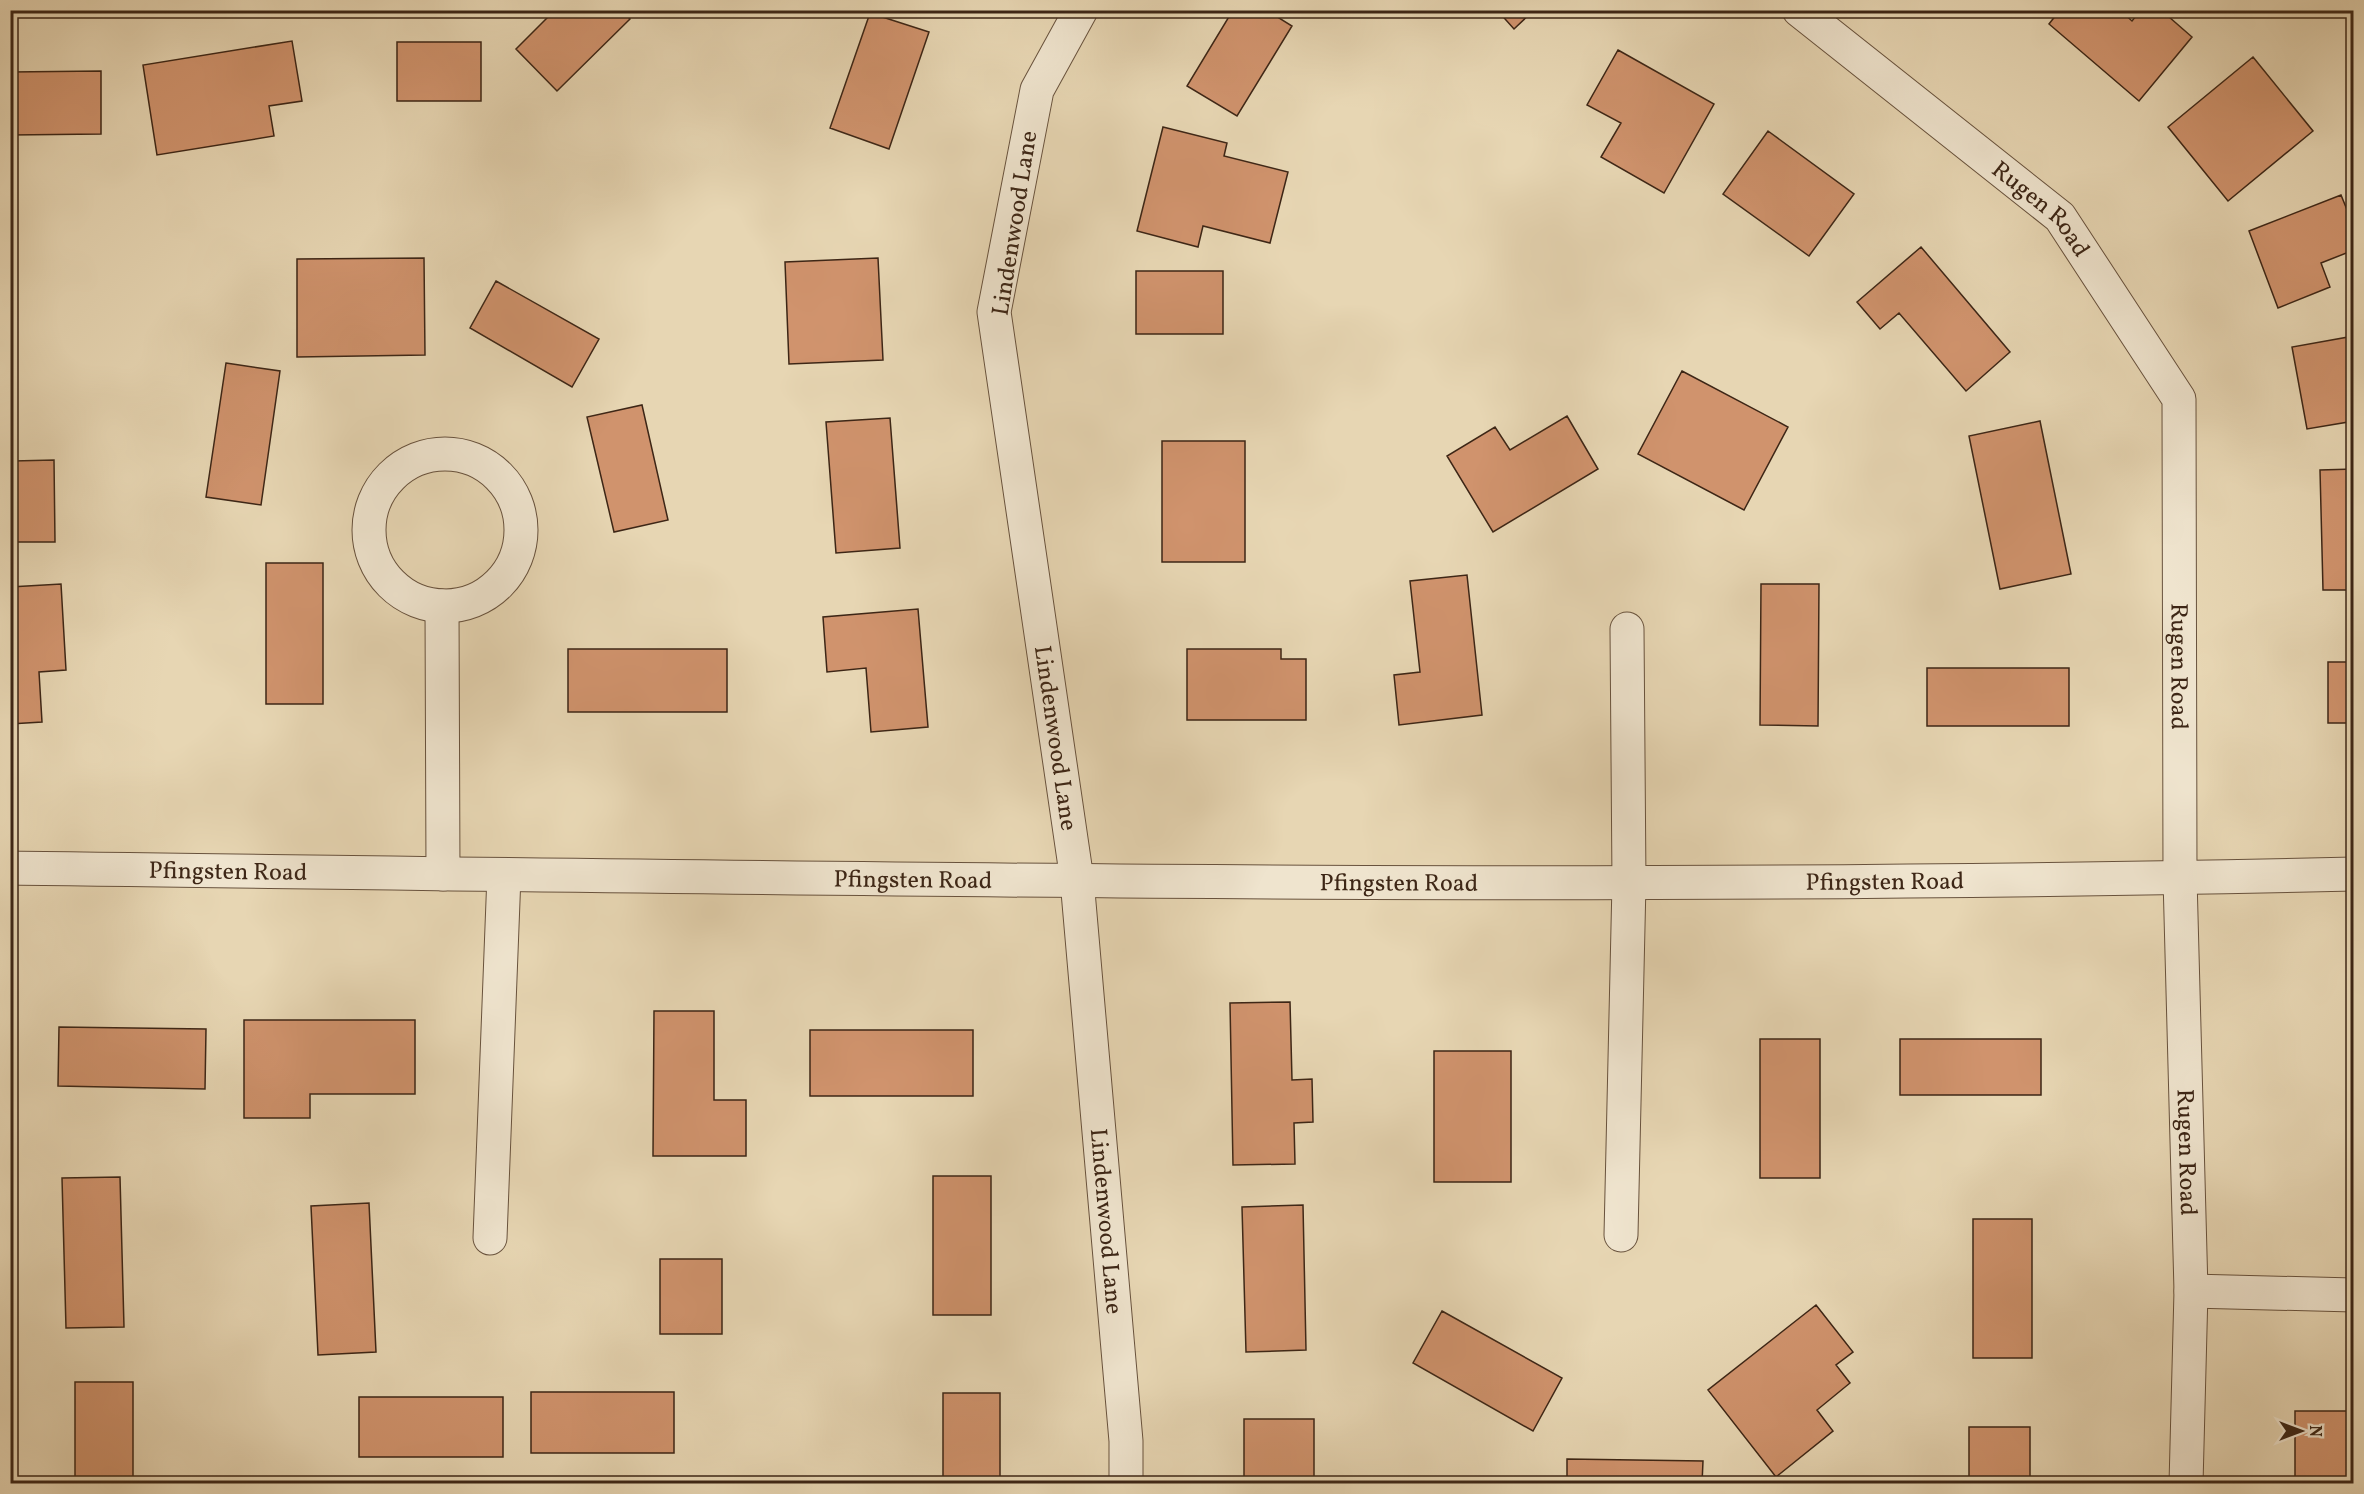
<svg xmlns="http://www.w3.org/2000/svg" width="2364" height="1494" viewBox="0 0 2364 1494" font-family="Vollkorn,serif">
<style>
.building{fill:#d0936d;stroke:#3d2616;stroke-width:1.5}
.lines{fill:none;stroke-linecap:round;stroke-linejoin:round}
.minor-casing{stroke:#68523d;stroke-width:35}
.minor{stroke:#efe4ce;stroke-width:33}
.labels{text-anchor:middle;stroke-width:4.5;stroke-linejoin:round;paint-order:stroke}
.street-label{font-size:24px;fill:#3d2616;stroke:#efe4ce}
</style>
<rect width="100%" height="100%" fill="#e7d6b3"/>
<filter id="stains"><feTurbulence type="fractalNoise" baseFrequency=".00333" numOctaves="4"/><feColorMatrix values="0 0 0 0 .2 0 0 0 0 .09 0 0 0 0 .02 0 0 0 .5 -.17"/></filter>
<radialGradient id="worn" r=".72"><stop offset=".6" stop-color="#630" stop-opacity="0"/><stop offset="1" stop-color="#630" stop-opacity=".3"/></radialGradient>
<!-- building -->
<path class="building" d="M555 10H622L630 19 557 91 516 49Z
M1233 10H1266L1292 26 1237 116 1187 86Z
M1497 10H1534L1514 29Z
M2060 10H2120L2132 21 2141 10H2161L2192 37 2139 101 2049 24Z
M870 13 929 32 889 149 830 128Z
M292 41 302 101 269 106 274 136 157 155 143 65Z
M397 42H481V101H397Z
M1618 50 1714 104 1664 193 1601 157 1621 123 1587 105Z
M2253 57 2313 131 2228 201 2168 127Z
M101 71V134L10 135V72Z
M1163 127 1227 143 1224 156 1288 172 1270 243 1203 226 1198 247 1137 231Z
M1768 131 1854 194 1809 256 1723 194Z
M2341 195 2354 227V250L2321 263 2330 287 2278 308 2249 231Z
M10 228H16V362H10Z
M1921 247 2010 352 1966 391 1899 313 1880 329 1857 302Z
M424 258 425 355 297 357V259Z
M878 258 883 360 789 364 785 262Z
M1136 271H1223V334H1136Z
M496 281 599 339 572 387 470 328Z
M2354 336V421L2307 429 2292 347Z
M226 363 280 371 261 505 206 497Z
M1682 371 1788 427 1744 510 1638 454Z
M642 405 668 520 614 532 587 417Z
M10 409H13V461L54 460 55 542H10Z
M1567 416 1598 469 1493 532 1447 456 1495 427 1510 450Z
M890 418 900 548 836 553 826 422Z
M2040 421 2071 574 2000 589 1969 436Z
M1162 441H1245V562H1162Z
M2354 469V590H2323L2320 470Z
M266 563H323V704H266Z
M1467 575 1482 715 1399 725 1394 675 1420 672 1410 581Z
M61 584 66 670 39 672 42 722 10 724V587Z
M1761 584H1819L1818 726 1760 725Z
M918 609 928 727 871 732 866 668 827 672 823 617Z
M568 649H727V712H568Z
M1187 649H1281V659H1306V720H1187Z
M2328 662H2354V723H2328Z
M1927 668H2069V726H1927Z
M1290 1002 1292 1080 1312 1079 1313 1122 1294 1123 1295 1164 1233 1165 1230 1003Z
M654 1011H714V1100H746V1156H653Z
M244 1020H415V1094H310V1118H244Z
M59 1027 206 1029 205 1089 58 1086Z
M810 1030H973V1096H810Z
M1760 1039H1820V1178H1760Z
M1900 1039H2041V1095H1900Z
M1434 1051H1511V1182H1434Z
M933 1176H991V1315H933Z
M120 1177 124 1327 66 1328 62 1178Z
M369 1203 376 1352 318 1355 311 1206Z
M1303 1205 1306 1350 1246 1352 1242 1207Z
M1973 1219H2032V1358H1973Z
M660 1259H722V1334H660Z
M1816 1305 1853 1352 1836 1365 1850 1383 1817 1410 1833 1431 1776 1477 1708 1390Z
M1442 1311 1562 1378 1533 1431 1413 1363Z
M75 1382H133V1484H75Z
M531 1392H674V1453H531Z
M943 1393H1000V1484H943Z
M359 1397H503V1457H359Z
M2295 1411H2354V1479H2295Z
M1244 1419H1314V1484H1244Z
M1969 1427H2030V1484H1969Z
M1567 1459 1703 1461 1702 1484H1567Z"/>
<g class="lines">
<!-- minor casing -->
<g class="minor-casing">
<g id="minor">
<path id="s1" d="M1081 10 1037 90 994 312 1077 880 1126 1441V1484"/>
<path id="s2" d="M1799 10 2060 217 2179 399 2180 878 2191 1291 2186 1484"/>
<circle cx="445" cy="530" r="76"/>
<path d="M442 606 443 874"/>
<path id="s3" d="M10 868C791 878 1573 892 2354 874"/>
<path d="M1621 1235 1629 883 1627 629"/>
<path d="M490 1238 504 875"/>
<path d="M2191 1291 2354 1295"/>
</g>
</g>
<!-- minor -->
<use href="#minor" class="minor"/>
</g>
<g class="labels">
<!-- street labels -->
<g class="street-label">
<text dy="8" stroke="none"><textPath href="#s2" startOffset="314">Rugen Road</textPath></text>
<text transform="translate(1014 223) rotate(-81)" y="8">Lindenwood Lane</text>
<text dy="8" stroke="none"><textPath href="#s2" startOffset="818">Rugen Road</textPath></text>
<text dy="8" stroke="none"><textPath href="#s1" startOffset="748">Lindenwood Lane</textPath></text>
<text dy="8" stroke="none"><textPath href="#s3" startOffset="218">Pfingsten Road</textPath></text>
<text dy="8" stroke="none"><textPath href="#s3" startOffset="903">Pfingsten Road</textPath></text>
<text dy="8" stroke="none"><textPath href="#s3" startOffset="1875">Pfingsten Road</textPath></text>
<text dy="8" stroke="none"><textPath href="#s3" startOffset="1389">Pfingsten Road</textPath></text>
<text dy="8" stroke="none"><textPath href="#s2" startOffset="1304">Rugen Road</textPath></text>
<text dy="8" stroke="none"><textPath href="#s1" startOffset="1234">Lindenwood Lane</textPath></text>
</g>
</g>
<!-- margin -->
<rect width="2364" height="1494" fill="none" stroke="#e7d6b3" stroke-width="36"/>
<rect x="12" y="12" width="2340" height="1470" fill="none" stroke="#3d2616" stroke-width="3"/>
<rect x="18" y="18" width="2328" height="1458" fill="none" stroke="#3d2616" stroke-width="1.5"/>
<!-- north arrow -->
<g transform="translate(2301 1431) rotate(90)" stroke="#efe4ce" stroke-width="4.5" paint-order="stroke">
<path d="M0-4.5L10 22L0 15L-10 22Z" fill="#3d2616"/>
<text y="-9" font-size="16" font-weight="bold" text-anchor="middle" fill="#3d2616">N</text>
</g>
<rect width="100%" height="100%" filter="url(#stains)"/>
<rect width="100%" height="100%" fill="url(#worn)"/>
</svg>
